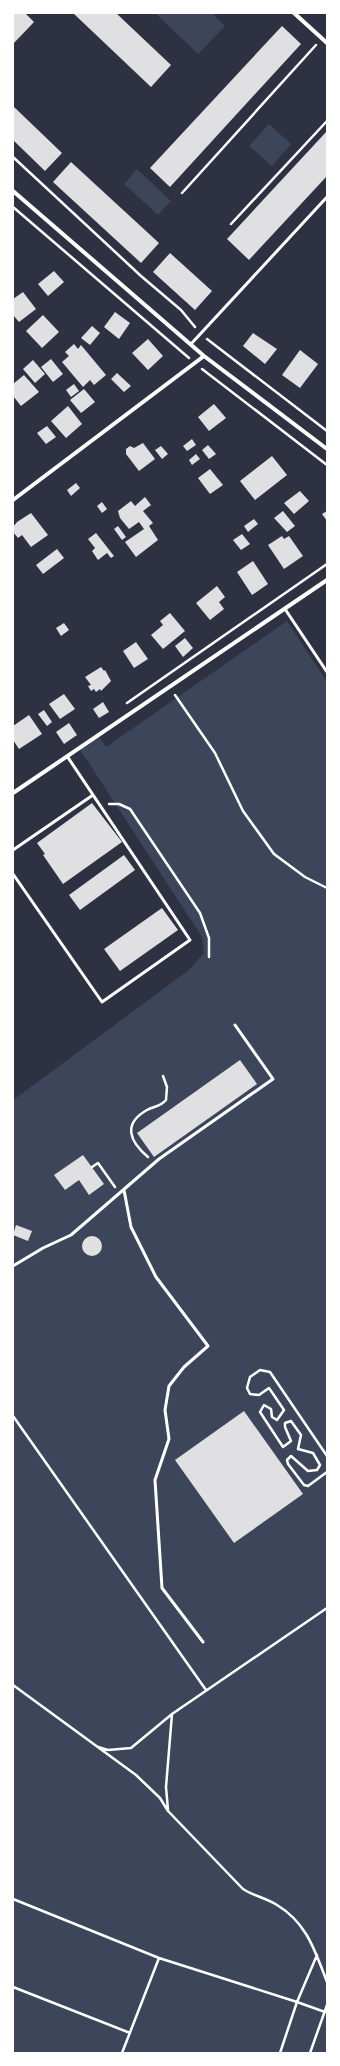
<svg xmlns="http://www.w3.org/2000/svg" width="340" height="2066" viewBox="0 0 340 2066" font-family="'Archivo Narrow',sans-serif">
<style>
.green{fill:#3c4559}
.building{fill:#e0e0e3}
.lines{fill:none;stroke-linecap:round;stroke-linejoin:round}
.path{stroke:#fff;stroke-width:2.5}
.service{stroke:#fff;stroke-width:3}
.minor{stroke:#fff;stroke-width:4}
</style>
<rect width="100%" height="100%" fill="#2d3142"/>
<!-- green -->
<path class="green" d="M155 13H212L225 26 198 54Z
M269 124 291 144 272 166 249 146Z
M137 169 171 201 158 215 124 184Z
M287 621 327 682V2053H13V1100L189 970 204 953 202 937 79 748 98 735 106 747Z"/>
<!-- building -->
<path class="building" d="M13 13H25L34 22 13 44Z
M73 13H116L171 65 151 87Z
M282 26 301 44 170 187 150 168Z
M13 106 62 153 45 171 13 140Z
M327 131V176L249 260 227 239Z
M71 162 159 243 141 263 53 182Z
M170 253 212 291 195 310 153 272Z
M54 271 64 282 48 296 38 284Z
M23 292 36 309 19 322 13 315V299Z
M115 312 130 323 119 339 104 327Z
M43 315 59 332 42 348 26 331Z
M92 326 100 333 90 345 81 338Z
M253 333 277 349 265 364 243 346Z
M148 339 163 356 148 370 132 353Z
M74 344 78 349 81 345 106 375 94 385 90 380 83 387 62 362 69 356 65 352Z
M300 350 318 364 300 388 282 375Z
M51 359 63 374 53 382 41 367Z
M33 360 45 374 35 383 23 369Z
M117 373 131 386 124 392 111 379Z
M24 375 39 392 21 406 13 396V384Z
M74 384 79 391 71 397 66 390Z
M84 389 95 402 81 413 70 400Z
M214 404 226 418 209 431 198 417Z
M68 406 82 424 66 438 51 421Z
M47 426 56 437 46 444 37 433Z
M192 439 196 445 187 451 183 446Z
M143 443 155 459 139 471 126 454V449L130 446 134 448Z
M208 445 216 454 209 459 202 450Z
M161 446 168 454 162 459 155 450Z
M196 454 200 459 192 465 189 460Z
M272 456 287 475 255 500 240 481Z
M210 469 223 485 210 494 198 478Z
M76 483 80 488 71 496 67 490Z
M300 491 309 501 294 514 284 503Z
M145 497 151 505 143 511 153 523 149 526 158 540 136 557 125 542 144 529 139 522 129 529 120 518 118 511 131 501 135 506Z
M102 502 107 509 102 513 97 506Z
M283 511 295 526 287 532 274 518Z
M327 511V521L322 514Z
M31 513 48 535 31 547 22 535 18 538 13 532V527L17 522Z
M254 519 258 524 248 532 244 526Z
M118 526 126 537 122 540 114 529Z
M96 533 114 556 111 558 107 553 98 560 92 551 95 548 88 539Z
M242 534 250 544 241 550 233 540Z
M282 536 284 539 289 536 303 556 284 569 268 545Z
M57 549 64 558 43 574 36 565Z
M253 561 268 584 252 595 237 572Z
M217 586 225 597 219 602 224 609 210 620 196 603Z
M170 613 185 631 163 649 151 635 163 625 160 621Z
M64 623 69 630 61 636 56 628Z
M185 638 193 648 183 657 175 646Z
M136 642 148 659 134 668 123 651Z
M101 667 104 671 105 670 111 681 101 691 100 689 96 692 94 689 91 691 88 686 91 685 85 677Z
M64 694 75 709 60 719 49 704Z
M103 702 109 712 99 718 93 709Z
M44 710 52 722 47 726 38 714Z
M29 715 42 734 19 749 13 740V726Z
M69 723 77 735 64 744 56 732Z
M92 803 122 842 63 884 43 855 45 854 37 843Z
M124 855 135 870 80 910 69 895Z
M162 908 178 930 120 971 104 949Z
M240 1060 257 1084 154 1157 137 1133Z
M83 1155 104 1184 89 1195 79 1180 65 1190 54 1175Z
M16 1225 32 1231 28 1241 13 1235Z
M82 1246a10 10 0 1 1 20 0a10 10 0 1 1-20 0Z
M244 1411 303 1494 234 1543 175 1460Z"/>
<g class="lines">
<!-- path -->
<path class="path" d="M13 157 141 276 181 310 195 327
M182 193 316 45
M13 207 189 358
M231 224 327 121
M207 339 327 431
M202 369 327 465
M175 695 215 753 243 811 274 854 305 877 327 888
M127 703 327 564
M109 804H119L130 809 200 913 209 938V957
M148 1157C130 1142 122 1124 147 1110 154 1106 160 1107 166 1100L167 1087 163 1076
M92 1167 98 1163 115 1187
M13 1416 206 1690
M327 1456 270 1372 260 1370 250 1377 247 1388 250 1394 259 1395 269 1388 284 1410 277 1420 272 1417 271 1409 264 1405 260 1412 283 1447 291 1441 285 1427V1423L291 1421 301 1435 298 1449 313 1453 320 1465 317 1470 308 1471 291 1456 287 1460 288 1464 304 1485 308 1486 327 1472
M13 1685 136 1775 160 1798 168 1811 243 1889C254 1896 266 1898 277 1905 307 1923 315 1951 327 1982
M98 1747 108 1750 131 1748 172 1714
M168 1810 166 1787 172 1714 327 1608
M13 1899 159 1958 297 2002 325 2012
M13 1987 130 2033
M122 2053 159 1958
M280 2053 297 2002 317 1955
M310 2053 327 2005"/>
<!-- service -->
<path class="service" d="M191 344 327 197
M285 609 327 672
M13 850 93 795
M13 874 102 1002 190 940 67 756
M124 1190 131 1227 156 1277 208 1346 184 1367 169 1386 165 1410 169 1439 155 1480 162 1588 203 1642
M13 1266 43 1248 71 1235 159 1159 273 1079 235 1025"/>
<!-- minor -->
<path class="minor" d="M294 13 327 43
M13 191 204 356 327 449
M13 500 204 356
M13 793 327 580"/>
</g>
<!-- border -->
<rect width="340" height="2066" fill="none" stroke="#ffffff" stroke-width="28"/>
</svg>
